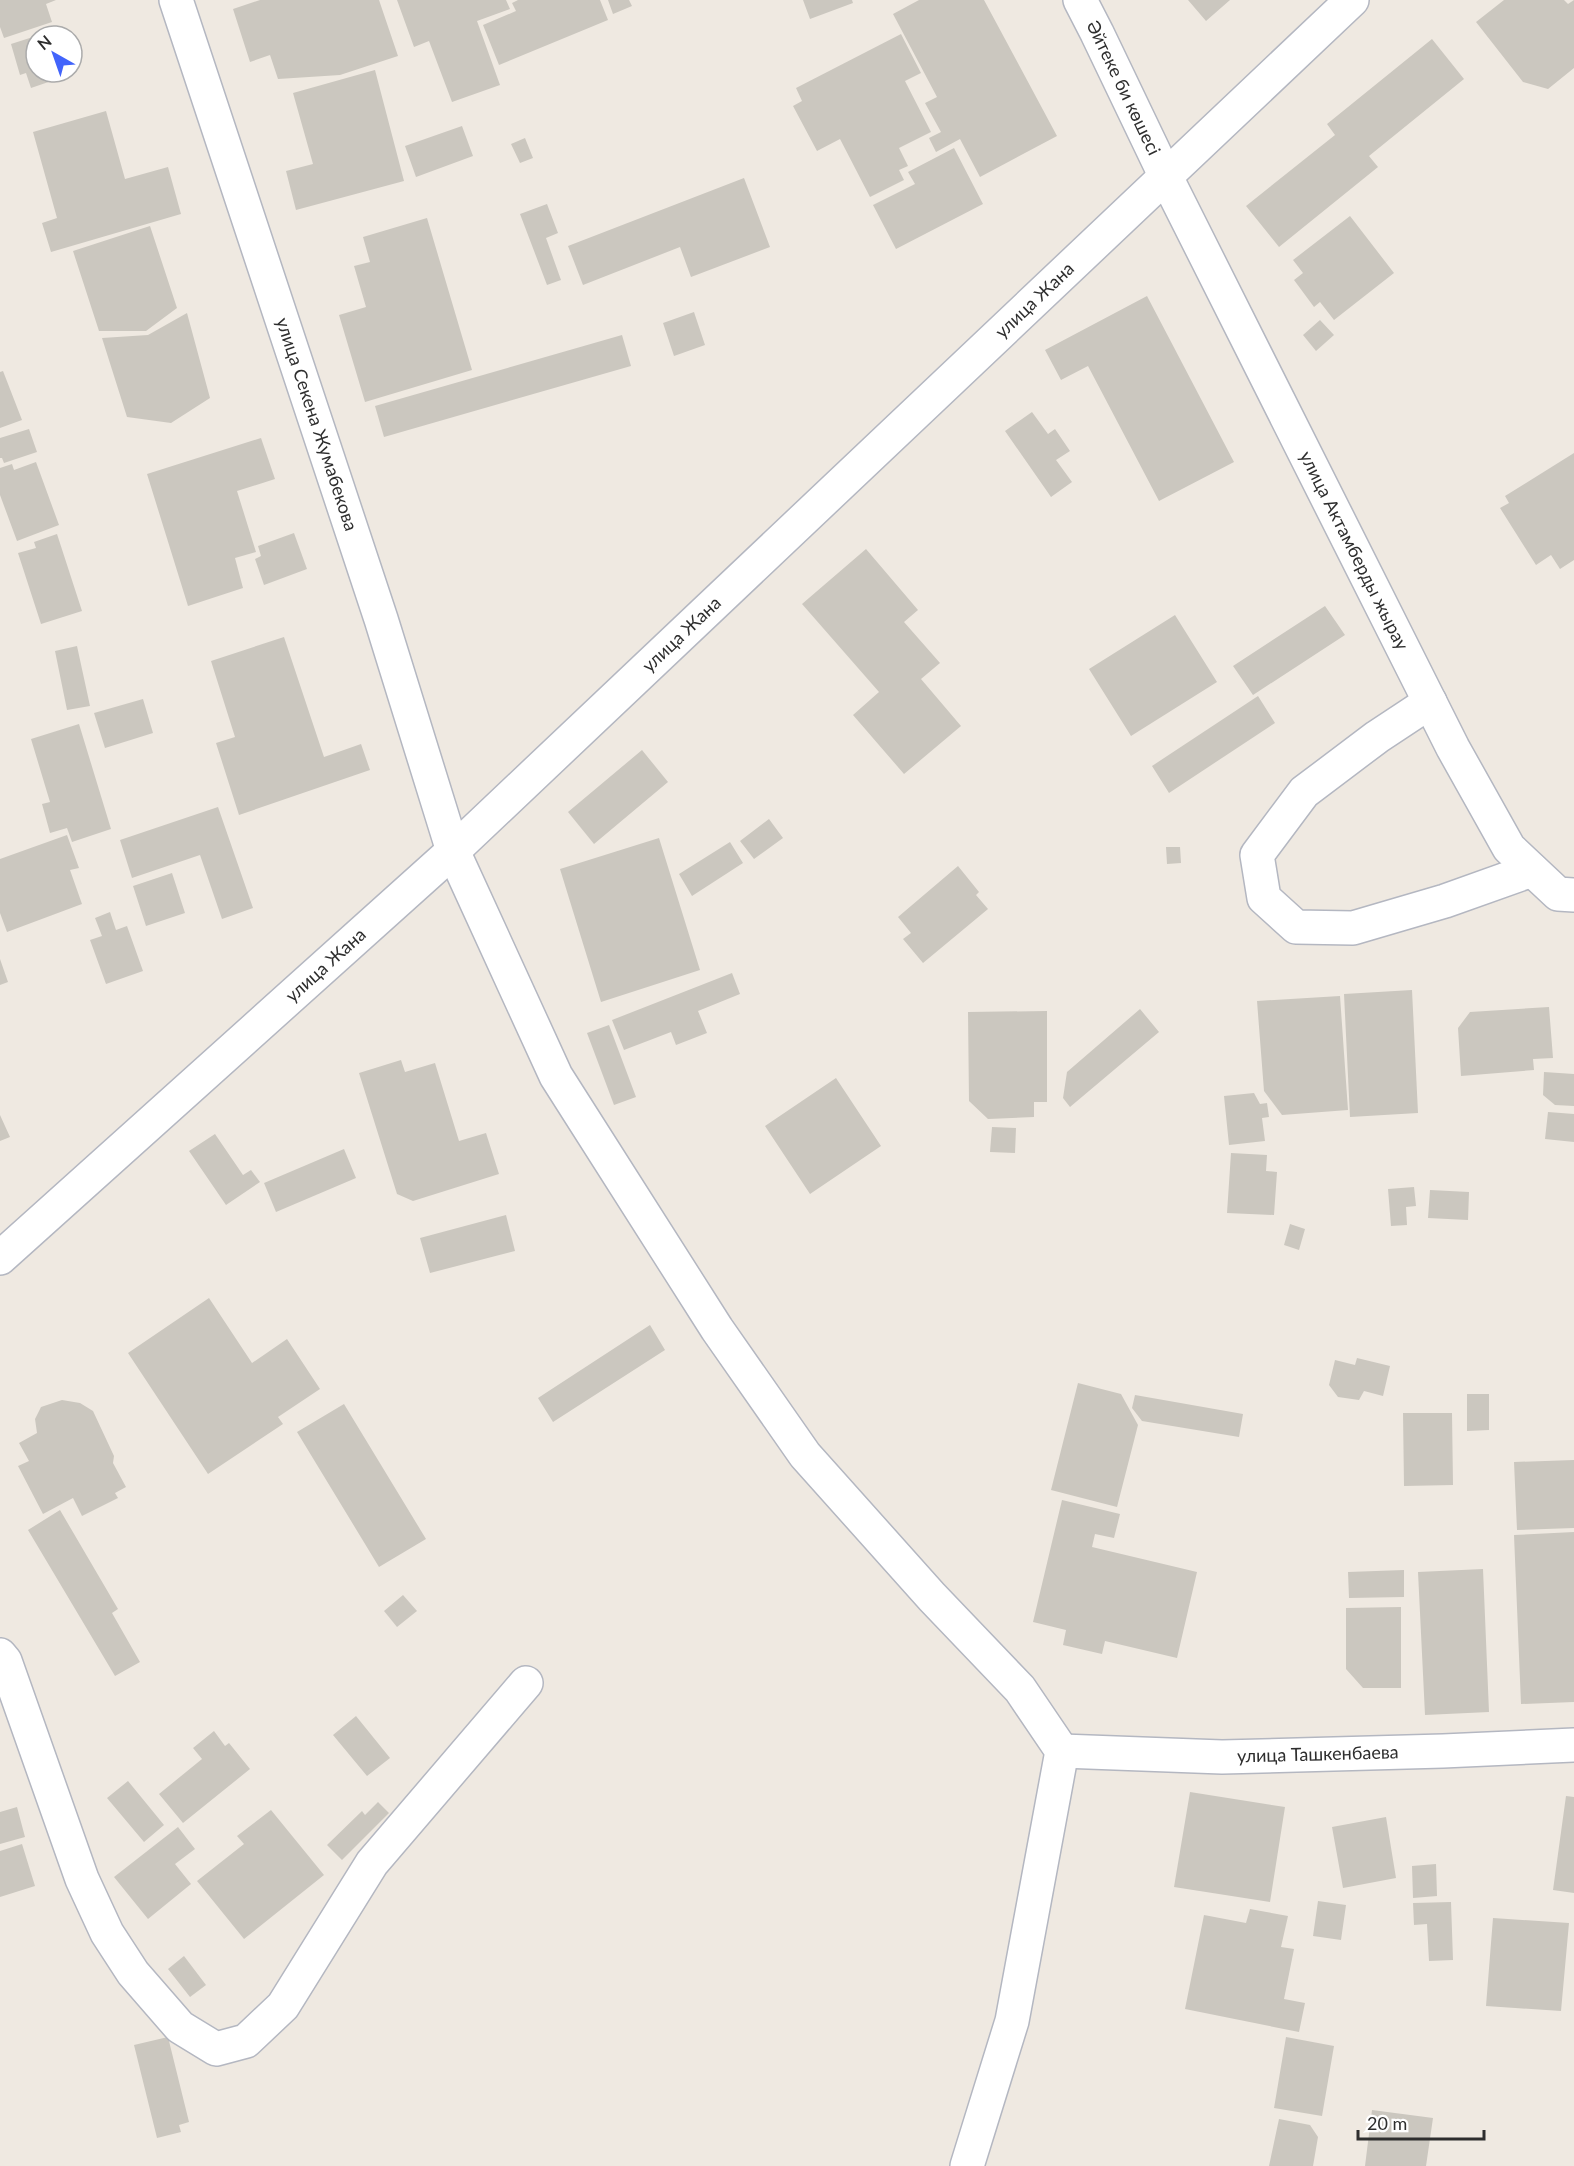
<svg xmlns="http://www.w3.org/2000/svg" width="1574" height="2166" viewBox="0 0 1574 2166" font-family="Lato,sans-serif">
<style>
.building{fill:#cbc7bf}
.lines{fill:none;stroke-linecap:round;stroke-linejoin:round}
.minor-casing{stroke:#b4b7c1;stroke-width:36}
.minor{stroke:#fff;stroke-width:33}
.labels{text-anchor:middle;stroke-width:4.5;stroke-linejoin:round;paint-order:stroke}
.street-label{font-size:18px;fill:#2e2e2e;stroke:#fff}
</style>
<rect width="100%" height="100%" fill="#efe9e1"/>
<!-- building -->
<path class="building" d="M0 0H56L46 4 52 22 4 38 0 27Z
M260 0H379L398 56 340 75 278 79 270 55 250 62 233 9Z
M397 0H506L510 9 477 21 500 85 452 102 429 41 414 47Z
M518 0H600L608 20 499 65 483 25 516 11 512 3Z
M608 0H629L632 6 613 14Z
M803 0H852L853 3 810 19Z
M919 0H984L1057 136 980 177 960 139 936 152 929 138 941 132 925 103 937 97 893 14Z
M1188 0H1230L1206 21Z
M1504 0H1564L1568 4 1574 0V68L1548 89 1523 82 1476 22Z
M901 34 921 73 905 81 931 132 899 148 908 166 899 170 904 180 870 197 840 139 817 151 793 106 802 101 796 88Z
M36 36V72H65L66 76 31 88 26 73 20 75 11 44Z
M1432 39 1464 79 1369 156 1378 167 1279 247 1246 206 1335 135 1327 124Z
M375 70 404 181 296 210 286 171 313 164 293 93Z
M106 111 125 179 168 167 181 214 51 252 42 223 57 218 33 132Z
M462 126 473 156 416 177 405 146Z
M525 138 533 158 520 163 511 144Z
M954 148 983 204 896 249 873 205 915 184 908 172Z
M744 178 770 247 691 277 680 247 583 285 568 246Z
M547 204 558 233 546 238 561 280 547 285 520 214Z
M1350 216 1394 273 1334 320 1320 302 1314 307 1294 280 1303 273 1293 260Z
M427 218 472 370 365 402 339 315 366 307 354 266 370 262 363 237Z
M150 226 177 308 146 331H99L73 251Z
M1147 296 1234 462 1159 501 1088 366 1061 380 1045 350Z
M694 312 705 345 674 356 663 323Z
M187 313 210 398 171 423 127 417 102 338 148 335Z
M1320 320 1334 335 1316 351 1303 335Z
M622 335 631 366 384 437 375 406Z
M3 371 22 420 0 428V372Z
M1032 412 1048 434 1055 429 1070 451 1056 460 1072 482 1051 497 1005 431Z
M29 429 37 452 4 463 2 458H0V438Z
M261 438 275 479 237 491 256 552 235 558 243 588 188 606 147 474Z
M1574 453V560L1560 569 1551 555 1536 565 1500 508 1509 503 1505 496Z
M36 462 59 525 17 541 0 495V468L12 464 14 470Z
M294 533 307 569 264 585 255 559 261 556 258 546Z
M57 534 82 611 41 624 18 553 36 548 34 542Z
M866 549 918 610 904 622 940 663 921 679 961 726 904 774 853 715 879 692 802 604Z
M1325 606 1345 635 1253 695 1233 666Z
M1175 615 1217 682 1131 736 1089 669Z
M284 637 324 757 361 744 370 770 239 815 216 743 235 737 211 661Z
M77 646 90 706 67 710 55 651Z
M1258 696 1275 723 1169 793 1152 766Z
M143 699 153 733 105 748 94 713Z
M79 724 111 829 72 842 67 828 50 833 42 804 50 802 31 739Z
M642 750 668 782 594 844 568 812Z
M218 807 253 908 222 919 200 855 132 878 120 840Z
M769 819 783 838 754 859 740 841Z
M67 835 79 868 70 870 82 904 7 932 0 913V859Z
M659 838 700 970 601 1002 560 869Z
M730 842 743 863 692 896 679 874Z
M1166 847H1180L1181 863 1167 864Z
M958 866 979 892 976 895 988 909 923 963 903 939 911 933 898 917Z
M172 873 185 913 146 926 133 886Z
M110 912 116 930 127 926 143 971 106 984 90 940 102 936 95 918Z
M0 959 8 982 0 985Z
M732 973 740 994 698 1011 707 1033 676 1045 671 1032 624 1050 612 1020Z
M1412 990 1418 1113 1350 1117 1344 994Z
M1340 996 1348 1110 1282 1115 1264 1091 1257 1001Z
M1549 1007 1553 1058 1533 1059 1534 1070 1461 1076 1458 1028 1470 1012Z
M1140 1009 1159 1032 1070 1107 1063 1098 1067 1072Z
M1047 1011V1102H1034V1117L988 1119 969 1101 968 1012Z
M609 1025 636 1097 614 1105 587 1033Z
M401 1060 405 1072 435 1063 459 1141 486 1133 499 1174 413 1201 397 1194 359 1073Z
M1544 1072 1574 1074V1106L1555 1105 1543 1095Z
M836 1078 881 1146 810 1194 765 1126Z
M1254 1093 1260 1104 1267 1103 1269 1117 1262 1118 1265 1141 1229 1145 1224 1096Z
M1548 1112 1574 1114V1142L1545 1139Z
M0 1115 10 1137 0 1141Z
M992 1127 1016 1128 1015 1153 990 1152Z
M215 1134 243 1175 251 1170 260 1182 226 1205 189 1151Z
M344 1149 356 1178 276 1212 264 1183Z
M1231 1153 1267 1155 1266 1171 1277 1172 1274 1215 1227 1213Z
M1414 1187 1416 1206 1406 1207 1407 1225 1391 1226 1388 1189Z
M1430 1190 1469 1192 1468 1220 1428 1218Z
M506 1215 515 1251 430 1273 420 1238Z
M1290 1224 1305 1229 1299 1250 1284 1245Z
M209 1298 252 1363 287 1339 320 1389 278 1417 283 1424 208 1474 128 1353Z
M650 1325 665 1350 553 1422 538 1398Z
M1357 1358 1390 1366 1383 1396 1364 1391 1359 1400 1338 1397 1329 1385 1335 1360 1355 1365Z
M1078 1383 1121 1394 1138 1425 1117 1507 1051 1490Z
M1467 1394H1489V1430L1467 1431Z
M1135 1395 1243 1414 1239 1437 1142 1421 1132 1408Z
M62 1400 80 1403 93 1411 114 1456 113 1463 126 1487 115 1493 118 1498 82 1516 73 1498 43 1514 18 1466 29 1461 19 1443 37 1433 35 1419 41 1407Z
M344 1404 426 1539 379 1567 297 1432Z
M1403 1413H1452L1453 1485 1404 1486Z
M1574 1460V1528L1517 1530 1514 1462Z
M1062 1500 1120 1514 1114 1538 1095 1534 1092 1547 1197 1572 1177 1658 1105 1641 1102 1654 1063 1645 1066 1630 1033 1622Z
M60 1510 118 1609 112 1613 140 1662 115 1676 28 1530Z
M1574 1532V1702L1521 1704 1514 1535Z
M1483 1569 1489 1712 1425 1715 1418 1572Z
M1404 1570V1597L1349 1598 1348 1572Z
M403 1595 417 1611 397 1627 384 1611Z
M1401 1607V1688H1363L1346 1669V1608Z
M356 1716 390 1758 367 1776 333 1735Z
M214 1731 225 1746 229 1743 250 1769 183 1823 159 1794 202 1759 193 1748Z
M128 1781 164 1825 144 1842 107 1798Z
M1190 1792 1285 1807 1270 1902 1174 1887Z
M1566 1796 1574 1797V1893L1553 1890Z
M378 1802 389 1813 342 1860 327 1845 362 1811 365 1815Z
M17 1807 25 1837 0 1844V1812Z
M271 1810 324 1875 244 1939 197 1881 244 1844 237 1836Z
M1386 1817 1396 1878 1343 1888 1332 1827Z
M178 1827 195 1849 175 1864 191 1884 148 1919 114 1877Z
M22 1844 35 1886 0 1897V1851Z
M1436 1864 1437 1896 1413 1898 1412 1866Z
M1318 1901 1346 1905 1341 1940 1313 1936Z
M1451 1902 1453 1960 1429 1961 1427 1924 1414 1925 1413 1903Z
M1250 1909 1288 1916 1281 1947 1294 1949 1284 1999 1305 2003 1299 2032 1185 2009 1204 1915 1246 1923Z
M1493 1918 1569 1923 1561 2011 1486 2006Z
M184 1956 206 1985 190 1997 168 1969Z
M168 2037 189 2122 179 2125 181 2132 157 2138 134 2045Z
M1286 2037 1334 2046 1322 2116 1274 2108Z
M1372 2110 1433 2118 1426 2166H1365Z
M1279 2119 1310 2125 1318 2137 1313 2166H1269Z"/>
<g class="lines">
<!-- minor casing -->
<g class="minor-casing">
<g id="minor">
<path id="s1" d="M176 0 381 619 453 851 556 1076 717 1329 805 1455 932 1597 1020 1689 1062 1751 1012 2021 967 2166"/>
<path id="s2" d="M1080 0 1097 33 1165 175 1453 748 1509 848 1558 894 1574 895"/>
<path d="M1430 702 1377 737 1304 792 1257 855 1264 898 1296 927 1353 928 1445 901 1532 870"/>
<path id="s3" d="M0 1258 453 851 1352 0"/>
<path d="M0 1655 5 1661 82 1879 107 1933 133 1973 180 2027 216 2049 246 2041 283 2006 372 1863 526 1683"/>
<path id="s4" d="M1062 1751 1222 1757 1443 1751 1574 1745"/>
</g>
</g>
<!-- minor -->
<use href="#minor" class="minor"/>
</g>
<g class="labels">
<!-- street labels -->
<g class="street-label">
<text dy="6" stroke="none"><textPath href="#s2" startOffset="98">Әйтеке би көшесі</textPath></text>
<text dy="6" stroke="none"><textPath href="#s3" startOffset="1410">улица Жана</textPath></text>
<text dy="6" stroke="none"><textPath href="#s1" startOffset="447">улица Секена Жумабекова</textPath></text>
<text dy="6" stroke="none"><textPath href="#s2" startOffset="615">улица Актамберды жырау</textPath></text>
<text dy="6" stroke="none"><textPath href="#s3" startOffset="924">улица Жана</textPath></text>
<text dy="6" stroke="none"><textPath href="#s3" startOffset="438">улица Жана</textPath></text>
<text dy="6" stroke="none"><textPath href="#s4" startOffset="256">улица Ташкенбаева</textPath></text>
</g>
</g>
<!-- north arrow -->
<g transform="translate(54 54) rotate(320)"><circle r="28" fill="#ffffff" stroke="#ababab" stroke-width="1.5"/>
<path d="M0-4.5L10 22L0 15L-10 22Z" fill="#4264fb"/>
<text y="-9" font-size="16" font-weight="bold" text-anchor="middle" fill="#2e2e2e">N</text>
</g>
<!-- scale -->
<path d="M1358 2130v9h126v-9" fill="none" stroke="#2e2e2e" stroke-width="3"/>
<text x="1367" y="2130" font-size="18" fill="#2e2e2e" stroke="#ffffff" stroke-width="4.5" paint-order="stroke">20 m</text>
</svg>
